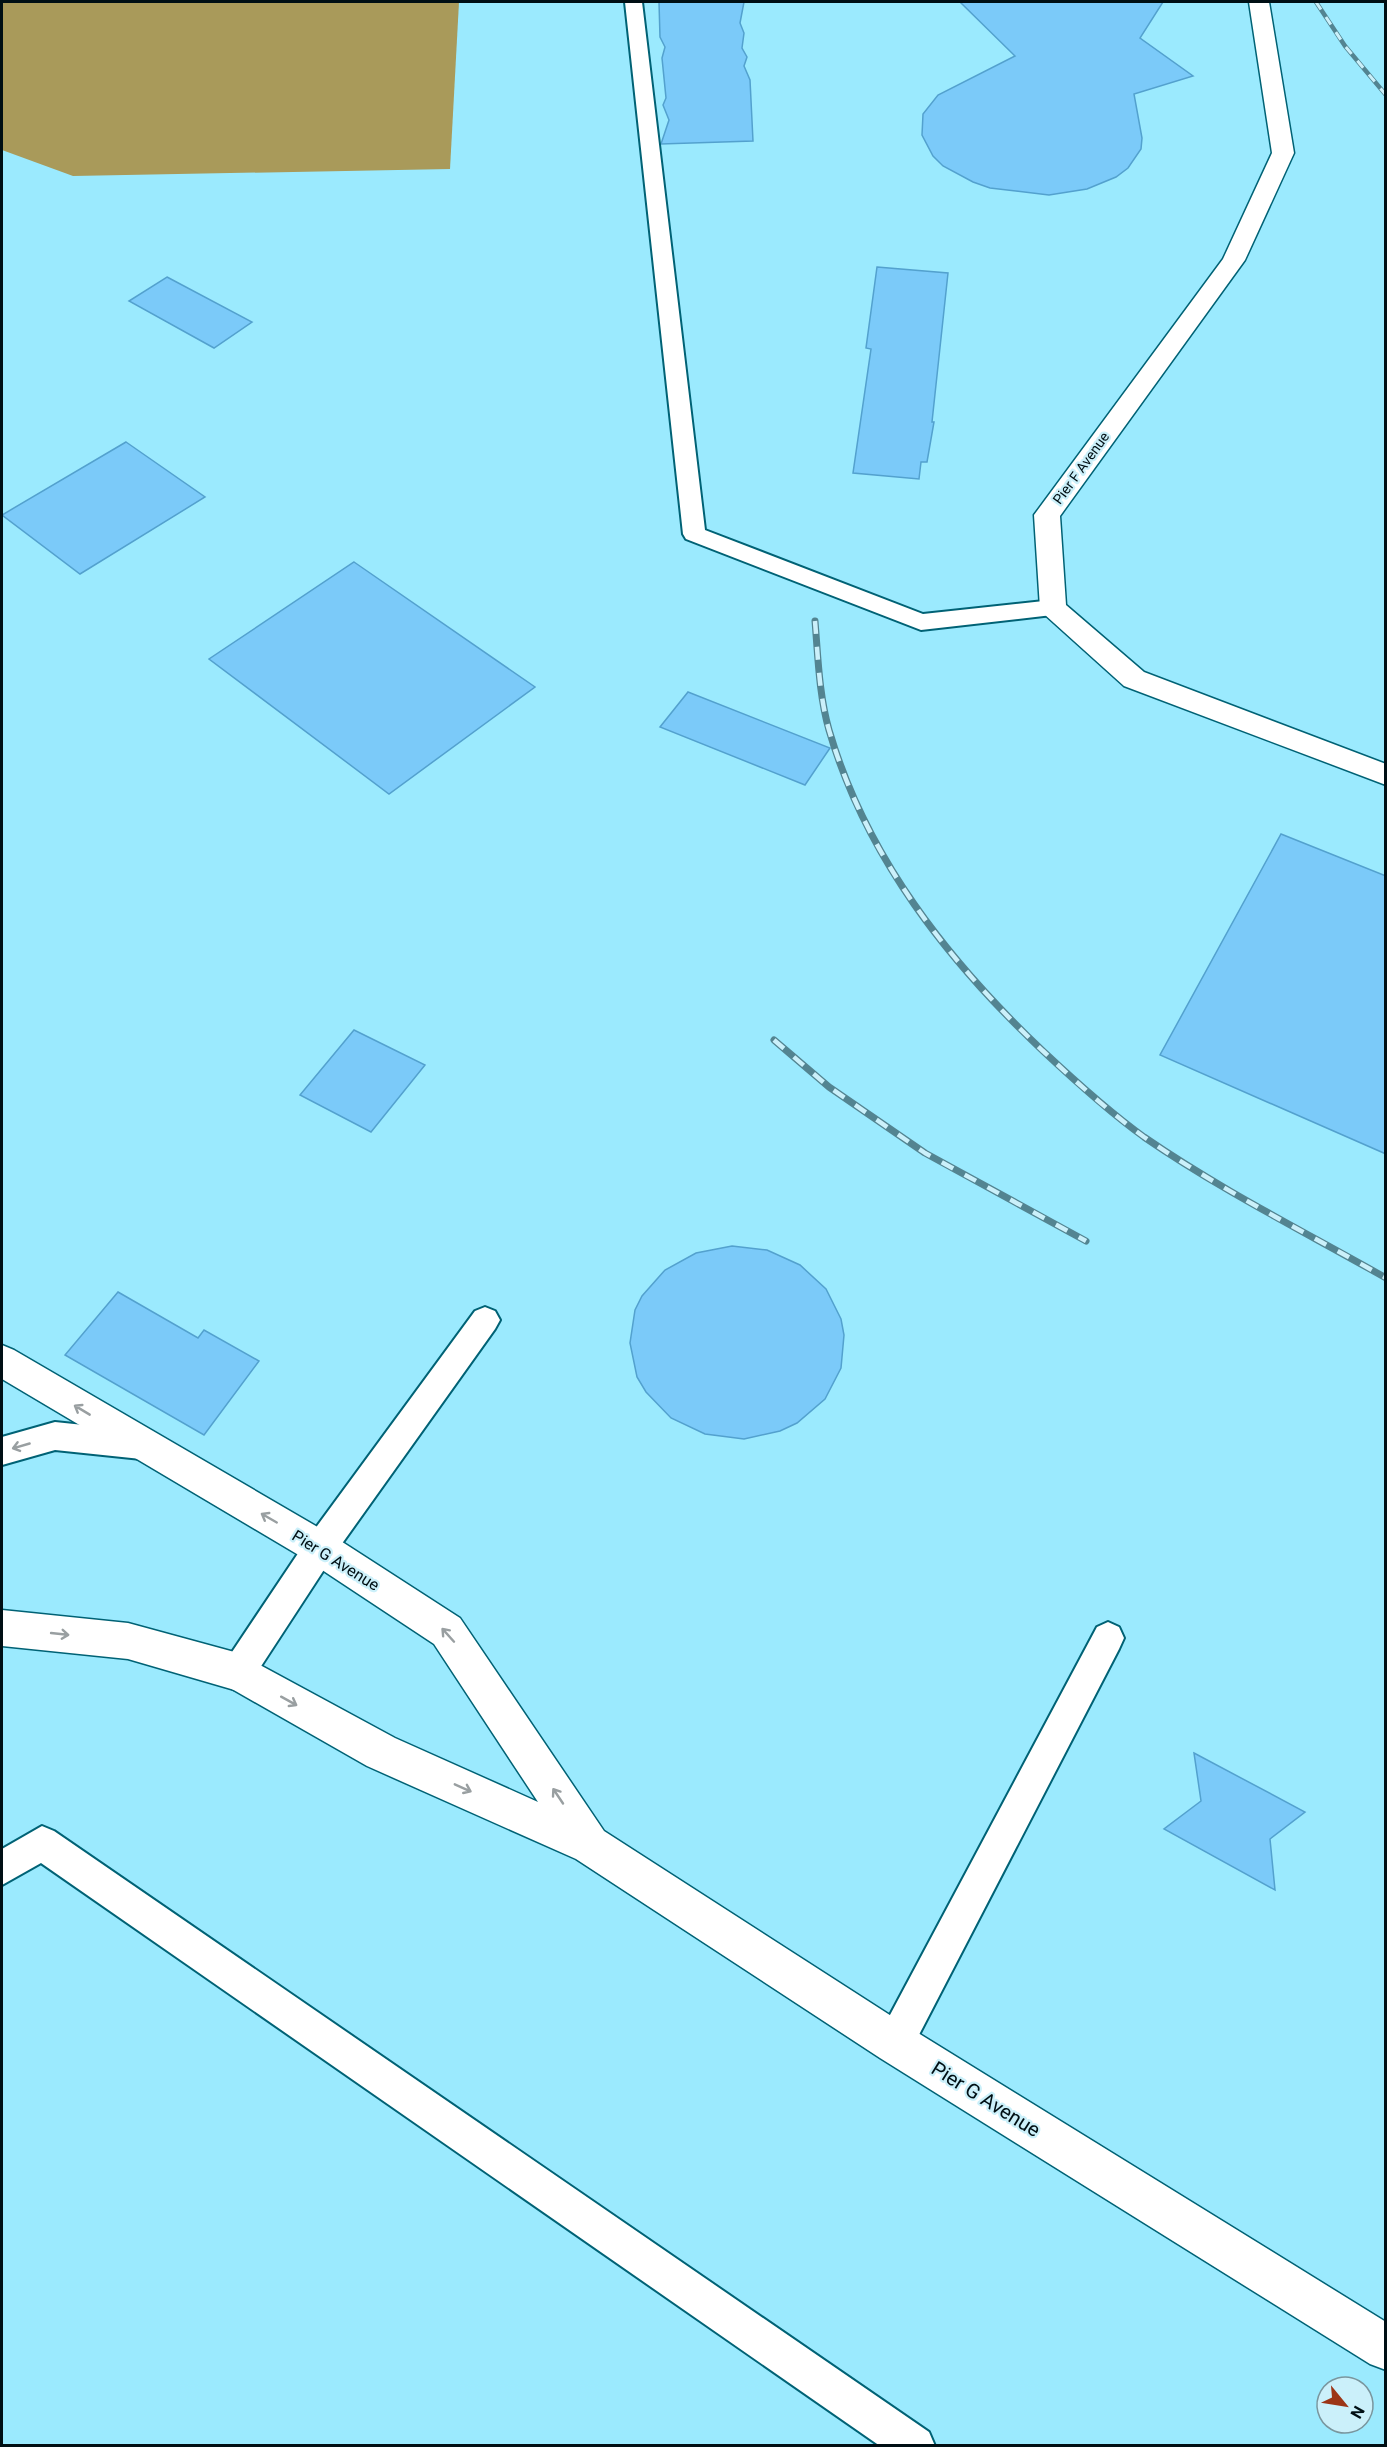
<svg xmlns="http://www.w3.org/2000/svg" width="1387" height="2447" viewBox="0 0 1387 2447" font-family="Roboto,sans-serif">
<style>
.water{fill:#a99a5a}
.building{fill:#7bcaf9;stroke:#53a1ce;stroke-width:1.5}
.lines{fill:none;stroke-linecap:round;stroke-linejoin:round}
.lane-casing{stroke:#006275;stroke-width:4}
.street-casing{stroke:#006275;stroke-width:3}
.secondary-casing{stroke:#006275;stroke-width:3}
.lane{fill:#fff;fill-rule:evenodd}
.street{fill:#fff;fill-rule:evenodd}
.secondary{fill:#fff;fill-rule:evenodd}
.rail-far1-casing{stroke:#538491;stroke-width:4.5}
.rail-casing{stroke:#538491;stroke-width:7}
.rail-far1{stroke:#cbf0fa;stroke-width:3;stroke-dasharray:9;stroke-linecap:butt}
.rail{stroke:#cbf0fa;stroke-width:4.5;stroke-dasharray:13;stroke-linecap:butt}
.oneway{stroke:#999fa1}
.labels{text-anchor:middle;stroke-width:4.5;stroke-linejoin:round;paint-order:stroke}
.far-street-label{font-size:14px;fill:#000f14;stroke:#cbf0fa}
.street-label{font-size:16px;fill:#000f14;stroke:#cbf0fa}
.near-street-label{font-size:20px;fill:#000f14;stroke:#cbf0fa}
</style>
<rect width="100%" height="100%" fill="#9beafe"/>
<!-- water -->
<path class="water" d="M2 2H459L450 169 73 176 2 150Z"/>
<!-- building -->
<path class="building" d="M659 2H744L740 23 744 33 742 48 747 57 744 66 750 80 753 141 661 144 669 120 663 105 666 98 662 58 665 47 660 37Z
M960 2H1163L1140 38 1193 76 1134 94 1142 138 1141 149 1128 168 1116 177 1087 189 1049 195 990 188 973 182 943 166 933 156 922 135 923 114 938 95 1015 56Z
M877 267 948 273 932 422H934L927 462H921L919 479 853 473 871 349 866 348Z
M167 277 252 322 214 348 129 301Z
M126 442 205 497 80 574 2 515Z
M354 562 535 687 389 794 209 659Z
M688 692 830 748 805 785 660 727Z
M1281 834 1386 876V1154L1160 1055Z
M354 1030 425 1065 371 1132 300 1095Z
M732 1246 767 1250 800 1265 826 1289 841 1319 844 1335 841 1368 825 1399 797 1423 780 1431 744 1439 705 1434 671 1418 646 1392 637 1377 630 1343 635 1310 642 1296 665 1270 696 1253Z
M118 1292 198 1338 204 1330 259 1361 204 1435 65 1355Z
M1194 1753 1305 1812 1270 1839 1275 1890 1164 1829 1201 1801Z"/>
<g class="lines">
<!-- lane casing -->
<g class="lane-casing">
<path id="lane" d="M625 2H642L705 530 923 614 1053 600 1061 602 1064 608 1061 614 921 630 686 539 683 534Z
M485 1307 495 1311 500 1320 495 1329 331 1559 250 1683 238 1688 226 1683 222 1672 226 1661 309 1537 475 1311Z
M55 1422 141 1431 152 1435 156 1445 152 1455 141 1459 55 1450 2 1465V1437Z
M1108 1622 1119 1627 1124 1638 1119 1649 908 2056 895 2061 882 2056 877 2043 882 2030 1097 1627Z
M42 1826 54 1831 929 2432 935 2446H880L41 1863 2 1885V1849Z"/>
</g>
<!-- street casing -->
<g class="street-casing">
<path id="street" d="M2 1345 14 1350 333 1536 338 1548 333 1560 320 1565 307 1560 2 1379Z
M2 1610 128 1623 238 1653 251 1659 257 1672 251 1685 238 1691 128 1659 2 1646Z"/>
</g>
<!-- secondary casing -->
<g class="secondary-casing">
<path id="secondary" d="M1249 2H1269L1294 153 1245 260 1060 516 1066 605 1144 672 1386 764V785L1124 686 1044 614 1040 608 1034 515 1223 259 1272 153Z
M320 1531 333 1536 460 1618 604 1831 910 2028 1386 2322V2370L1370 2364 880 2058 576 1859 367 1766 225 1685 219 1672 225 1659 238 1653 395 1738 538 1802 434 1644 307 1560 302 1548 307 1536Z"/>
</g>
<!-- lane -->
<use href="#lane" class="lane"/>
<!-- street -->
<use href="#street" class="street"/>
<!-- secondary -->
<use href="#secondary" class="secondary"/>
<!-- rail-far1 casing -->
<g class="rail-far1-casing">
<path id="rail-far1" d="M1316 2 1345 46 1386 95"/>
</g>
<!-- rail casing -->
<g class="rail-casing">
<path id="rail" d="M815 621C818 657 819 695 829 730 866 857 948 961 1043 1051 1075 1081 1108 1111 1144 1137 1221 1190 1305 1232 1386 1278
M774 1040 829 1087 925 1153 1086 1241"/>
</g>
<!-- rail-far1 -->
<use href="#rail-far1" class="rail-far1"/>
<!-- rail -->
<use href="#rail" class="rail"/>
</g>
<!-- one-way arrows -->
<defs><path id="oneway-shaft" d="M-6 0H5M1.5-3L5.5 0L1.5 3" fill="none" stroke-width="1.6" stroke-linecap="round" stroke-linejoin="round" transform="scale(1.5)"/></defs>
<g class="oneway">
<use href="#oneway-shaft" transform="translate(82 1410) rotate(-149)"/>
<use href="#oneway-shaft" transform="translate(21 1446) rotate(164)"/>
<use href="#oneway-shaft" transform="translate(269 1518) rotate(-150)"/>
<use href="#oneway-shaft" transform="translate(60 1634) rotate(6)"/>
<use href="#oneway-shaft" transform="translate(448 1635) rotate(-132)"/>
<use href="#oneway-shaft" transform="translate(289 1701) rotate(29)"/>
<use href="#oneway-shaft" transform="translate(463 1788) rotate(24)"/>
<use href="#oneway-shaft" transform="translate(558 1796) rotate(-124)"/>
</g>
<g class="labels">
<!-- far-street labels -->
<g class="far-street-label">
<text transform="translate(1081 468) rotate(-54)" y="5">Pier F Avenue</text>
</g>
<!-- street labels -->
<g class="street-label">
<text transform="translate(336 1560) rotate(32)" y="6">Pier G Avenue</text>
</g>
<!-- near-street labels -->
<g class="near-street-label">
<text transform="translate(986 2099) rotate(32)" y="7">Pier G Avenue</text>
</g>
</g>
<!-- border -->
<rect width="1387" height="2447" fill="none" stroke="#000f14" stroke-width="6"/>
<!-- north arrow -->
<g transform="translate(1345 2405) rotate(120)"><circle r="28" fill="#cbf0fa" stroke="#7a969e" stroke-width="1.5"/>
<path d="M0-4.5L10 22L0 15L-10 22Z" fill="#9c3516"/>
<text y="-9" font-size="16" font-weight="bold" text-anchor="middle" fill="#000f14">N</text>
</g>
</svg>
